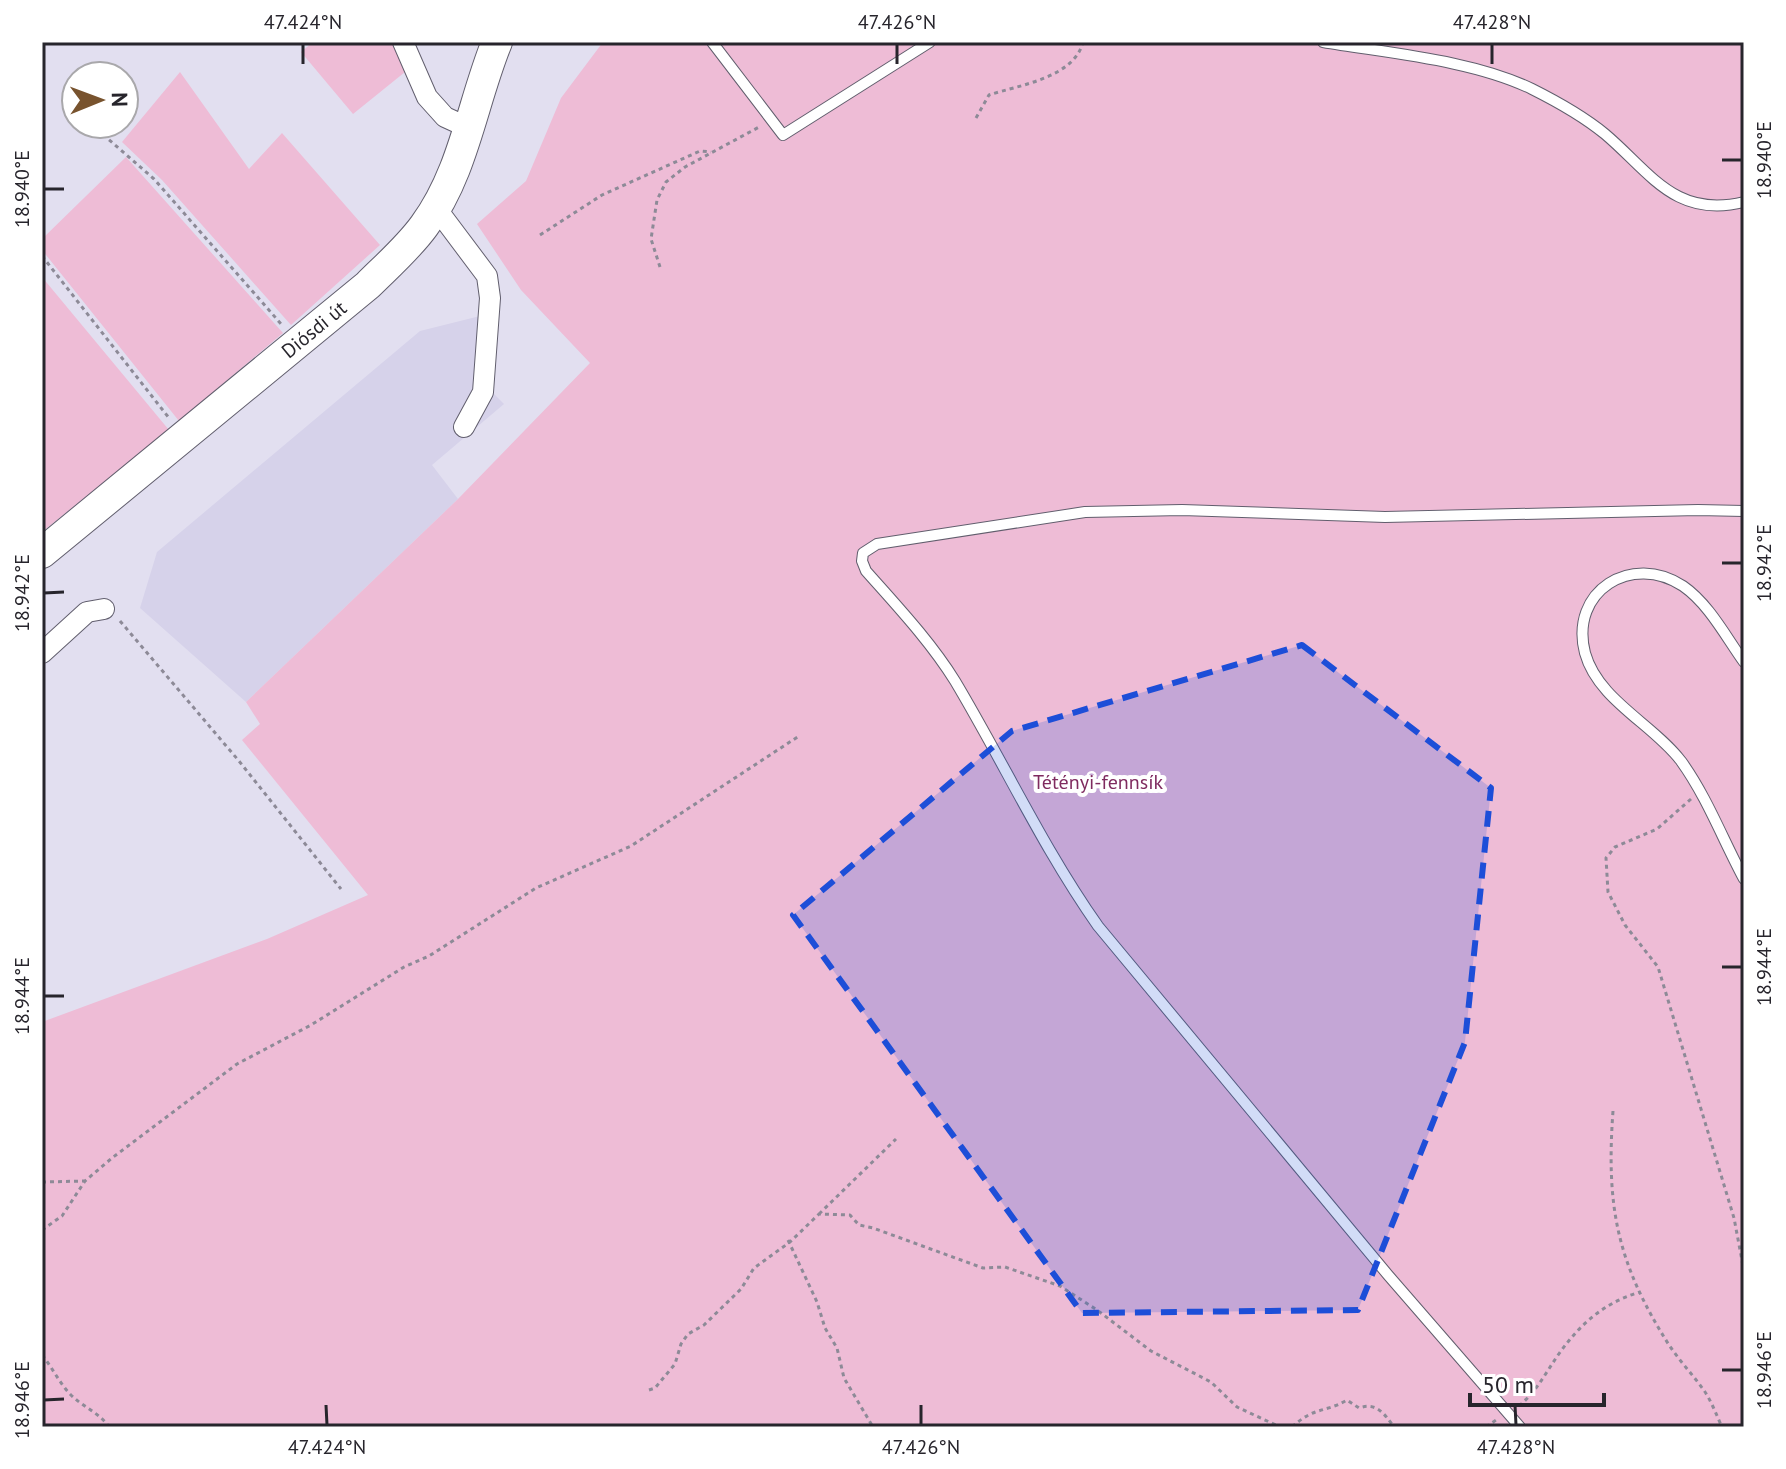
<svg xmlns="http://www.w3.org/2000/svg" width="1786" height="1469" viewBox="0 0 1786 1469" font-family="'PT Sans',sans-serif">
<style>
.built{fill:#d6d2ea}
.green{fill:#eebcd6}
.lines{fill:none;stroke-linecap:round;stroke-linejoin:round}
.service-casing{stroke:#615e6d;stroke-width:12}
.minor-casing{stroke:#615e6d;stroke-width:22}
.secondary-casing{stroke:#615e6d;stroke-width:32}
.path{stroke:#8d8a97;stroke-width:3;stroke-dasharray:4 4;stroke-linecap:butt}
.service{stroke:#fff;stroke-width:10}
.minor{stroke:#fff;stroke-width:20}
.secondary{stroke:#fff;stroke-width:30}
.marked{fill:#1d4ed8;fill-opacity:0.2;stroke:#1d4ed8;stroke-width:6;stroke-dasharray:16 10;stroke-linejoin:round}
.ticks{fill:none;stroke:#27252c;stroke-width:3}
.labels{text-anchor:middle;stroke-width:8;stroke-linejoin:round;paint-order:stroke}
.street-label{font-size:20px;fill:#27252c;stroke:#fff}
.park-label{font-size:20px;fill:#7f2b5f;stroke:#fff}
.neatline{fill:none;stroke:#27252c;stroke-width:3}
.ticks-label{font-size:20px;text-anchor:middle;fill:#27252c}
</style>
<rect width="100%" height="100%" fill="#e2dff0"/>
<!-- built -->
<path class="built" d="M492 313 490 390 504 404 432 465 458 499 246 702 140 608 157 552 420 331Z"/>
<!-- green -->
<path class="green" d="M313 42H396L405 72 353 114 301 52Z
M603 42H1744V1427H42V1022L267 939 368 895 242 740 260 724 246 702 458 499 590 363 521 290 477 224 526 181 561 98Z
M180 72 249 169 282 133 380 245 291 325 162 180 122 142Z
M126 157 283 333 179 421 42 250V239Z
M42 277 169 430 42 532Z"/>
<g class="lines">
<!-- service casing -->
<g class="service-casing">
<path id="service" d="M712 42 783 135 930 42
M1323 42C1387 53 1473 60 1532 89 1556 101 1583 116 1605 134 1650 172 1675 219 1744 202
M1744 662C1726 637 1709 604 1683 586 1632 552 1569 591 1585 653 1598 700 1653 724 1681 761 1707 797 1723 840 1744 879
M1520 1427 1388 1275 1098 926C1043 848 1004 763 955 681 930 641 897 606 866 571L862 561 863 553 877 544 1085 512 1182 510 1385 517 1698 510 1744 511"/>
</g>
<!-- minor casing -->
<g class="minor-casing">
<path id="minor" d="M403 42 427 97 445 117 469 128
M436 208 487 276 490 298 483 392 464 427
M42 653 87 612 104 609"/>
</g>
<!-- secondary casing -->
<g class="secondary-casing">
<g id="secondary">
<path id="s1" d="M42 553 368 285C387 266 408 248 424 226 464 172 472 103 497 42"/>
</g>
</g>
<!-- path -->
<path class="path" d="M976 118 989 95C1019 85 1074 78 1083 42
M91 124 154 179 282 325
M540 235 602 195 700 151 711 152
M42 256 169 418
M660 267 651 239 657 200 666 182 685 167 761 126
M120 621 239 761 341 889
M1691 799 1657 829 1615 847 1606 858 1608 892 1625 925 1658 967 1734 1218 1744 1271
M1613 1111C1606 1207 1617 1263 1669 1345 1679 1360 1692 1374 1703 1389 1711 1400 1716 1414 1722 1427
M42 1182 85 1181
M819 1214 896 1139
M42 1230 62 1216 85 1181 112 1158 237 1064 311 1025 404 967 429 956 536 888 631 846 799 736
M788 1240 817 1302 825 1328 837 1348 844 1378 873 1427
M42 1355C52 1367 59 1382 69 1393 82 1407 99 1412 109 1427
M649 1390 655 1388 675 1364 681 1344 688 1334 704 1325 741 1289 754 1268 790 1242 819 1214 850 1215 859 1225 873 1228 983 1268 1005 1267 1060 1286 1097 1310 1151 1351 1211 1382 1237 1407 1280 1427
M1519 1406C1538 1390 1547 1370 1561 1351 1582 1322 1606 1302 1640 1292
M1292 1427C1315 1406 1325 1413 1347 1400L1359 1408C1376 1402 1384 1413 1394 1427
M1486 1427 1496 1420"/>
<!-- service -->
<use href="#service" class="service"/>
<!-- minor -->
<use href="#minor" class="minor"/>
<!-- secondary -->
<use href="#secondary" class="secondary"/>
</g>
<!-- marked area -->
<path class="marked" d="M1302 645 1491 788 1465 1042 1358 1310 1082 1313 793 915 1012 731Z"/>
<!-- ticks -->
<path class="ticks" d="M303 44V64M897 44V64M1492 44V64M1722 160H1742M44 189H64M1722 563H1742M44 593 64 592M1722 967H1742M44 996H64M1722 1370H1742M44 1400 64 1399M326 1405 327 1425M921 1405V1425M1515 1405 1516 1425"/>
<g class="labels">
<!-- street labels -->
<g class="street-label">
<text dy="7" stroke="none"><textPath href="#s1" startOffset="352">Diósdi út</textPath></text>
</g>
<!-- park labels -->
<g class="park-label">
<text x="1098" y="789">Tétényi-fennsík</text>
</g>
</g>
<!-- border -->
<rect width="1786" height="1469" fill="none" stroke="#ffffff" stroke-width="88"/>
<!-- north arrow -->
<g transform="translate(100 100) rotate(89)"><circle r="38" fill="#ffffff" stroke="#a9a8ab" stroke-width="2"/>
<path d="M0-6L14 30L0 20L-14 30Z" fill="#78532e"/>
<text y="-12" font-size="22" font-weight="bold" text-anchor="middle" fill="#27252c">N</text>
</g>
<!-- scale -->
<path d="M1470 1393v12h134v-12" fill="none" stroke="#27252c" stroke-width="4"/>
<text x="1482" y="1393" font-size="24" fill="#27252c" stroke="#ffffff" stroke-width="6" paint-order="stroke">50 m</text>
<rect x="44" y="44" width="1698" height="1381" class="neatline"/>
<g class="ticks-label">
<text x="303" y="29">47.424°N</text>
<text x="897" y="29">47.426°N</text>
<text x="1492" y="29">47.428°N</text>
<text transform="translate(1764 160) rotate(-90)" y="7">18.940°E</text>
<text transform="translate(22 189) rotate(-90)" y="7">18.940°E</text>
<text transform="translate(1764 563) rotate(-90)" y="7">18.942°E</text>
<text transform="translate(22 593) rotate(-90)" y="7">18.942°E</text>
<text transform="translate(1764 967) rotate(-90)" y="7">18.944°E</text>
<text transform="translate(22 996) rotate(-90)" y="7">18.944°E</text>
<text transform="translate(1764 1370) rotate(-90)" y="7">18.946°E</text>
<text transform="translate(22 1400) rotate(-90)" y="7">18.946°E</text>
<text x="327" y="1454">47.424°N</text>
<text x="921" y="1454">47.426°N</text>
<text x="1516" y="1454">47.428°N</text>
</g>
</svg>
